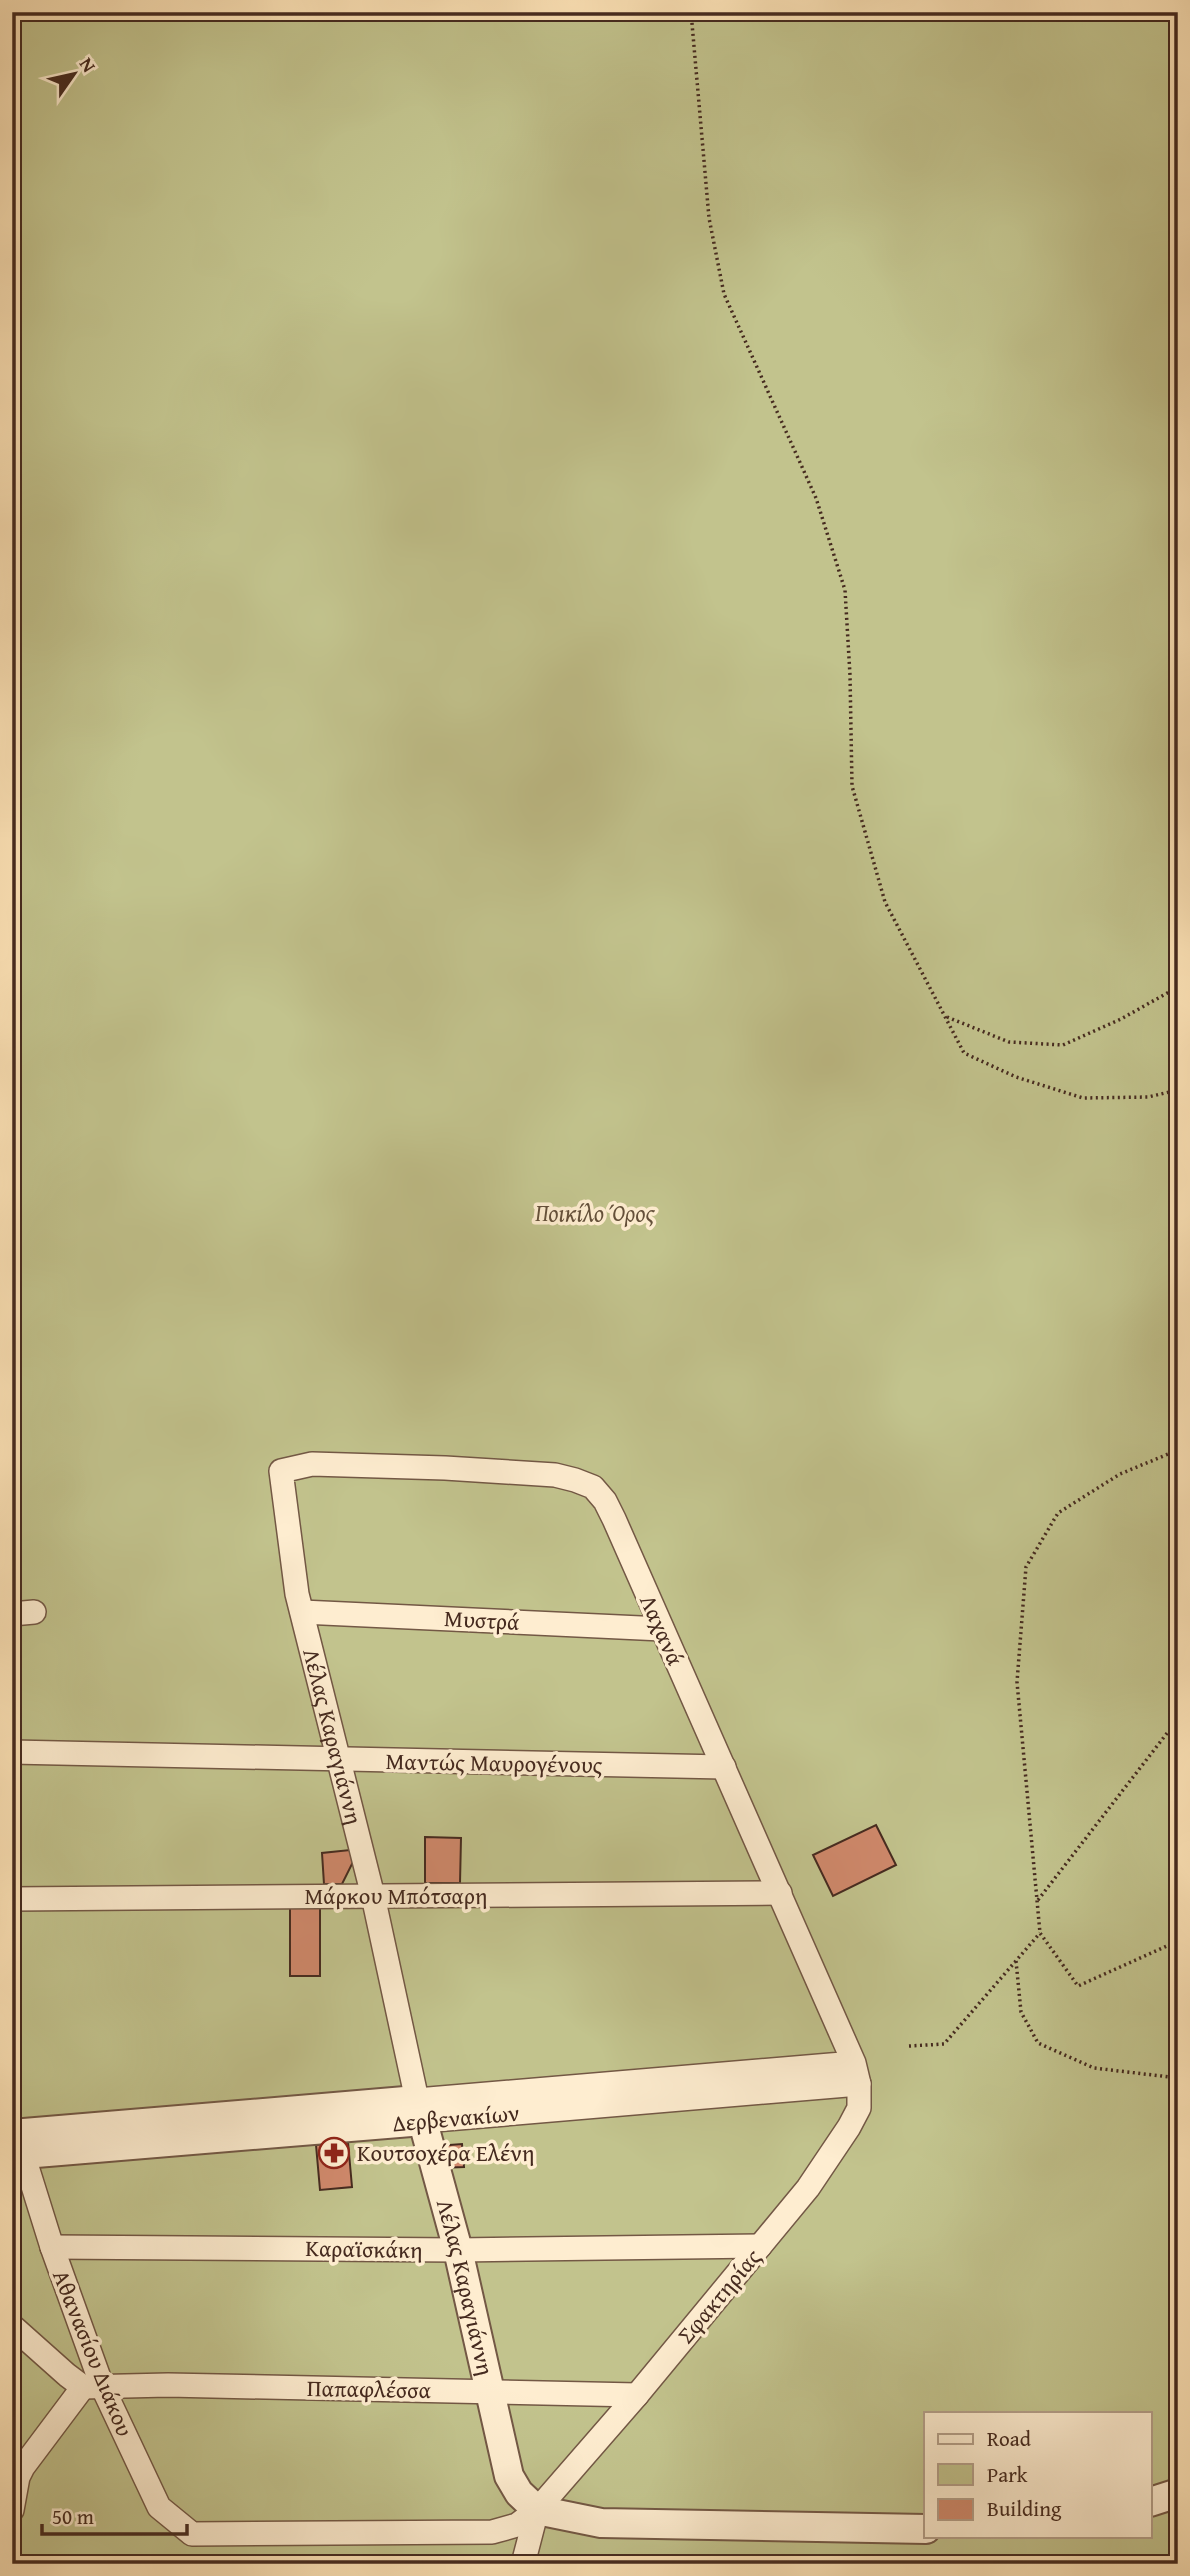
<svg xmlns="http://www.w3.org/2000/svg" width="1190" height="2576" viewBox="0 0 1190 2576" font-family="'Gentium Book Plus',serif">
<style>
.green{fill:#c2c38d;stroke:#847656;stroke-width:2;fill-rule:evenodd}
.building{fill:#d0896c;stroke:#452a1f;stroke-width:2}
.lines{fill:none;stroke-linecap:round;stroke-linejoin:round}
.minor-casing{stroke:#735845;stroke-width:26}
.tertiary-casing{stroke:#735845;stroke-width:32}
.path{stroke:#452a1f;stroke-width:3.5;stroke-dasharray:2 3.5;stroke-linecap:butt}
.minor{stroke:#feedd0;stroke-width:23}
.tertiary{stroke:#feedd0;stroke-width:28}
.labels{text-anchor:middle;stroke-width:7;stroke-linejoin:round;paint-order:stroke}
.park-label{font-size:23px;font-style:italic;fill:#64503a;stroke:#feedd0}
.street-label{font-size:23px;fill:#452a1f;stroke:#feedd0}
.poi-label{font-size:23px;fill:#452a1f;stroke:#feedd0;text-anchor:start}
</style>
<rect width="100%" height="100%" fill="#fde3b7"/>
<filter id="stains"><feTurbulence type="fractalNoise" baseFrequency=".00286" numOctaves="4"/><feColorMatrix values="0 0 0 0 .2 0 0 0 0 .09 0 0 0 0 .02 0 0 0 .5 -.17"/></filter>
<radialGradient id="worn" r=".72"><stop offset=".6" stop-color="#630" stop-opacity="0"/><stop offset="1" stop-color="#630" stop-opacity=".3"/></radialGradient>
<!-- green -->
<path class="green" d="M12 12H1178V2564H12ZM926 2413H1150V2536H926Z"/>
<!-- building -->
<path class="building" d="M876 1825 896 1865 833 1896 813 1855Z
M425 1837 461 1838 460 1883H425Z
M350 1850 353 1862 342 1884H324L322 1853Z
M290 1908H320V1976H290Z
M348 2142 352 2187 320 2190 316 2145Z
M462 2144 464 2167 438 2168 437 2146Z"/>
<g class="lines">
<!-- minor casing -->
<g class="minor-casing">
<g id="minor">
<path d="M302 1612 662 1629"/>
<path d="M12 1614 34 1612"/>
<path d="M12 1752 724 1767"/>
<path d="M12 1899 780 1893"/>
<path d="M423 2121 859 2084"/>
<path id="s1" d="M23 2154 52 2247 102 2386 159 2507 192 2534 492 2532 517 2525 537 2510 637 2395 808 2188 849 2127 859 2108V2084L854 2063 614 1519 605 1501 593 1487 575 1480 555 1475 445 1468 312 1464 281 1471 297 1594 373 1896 417 2100 854 2063"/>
<path d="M52 2247 458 2250 760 2246"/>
<path d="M12 2326 67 2375 83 2387 168 2385 637 2395"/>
<path d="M12 2510 18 2477 23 2467 83 2387"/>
<path d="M523 2564 537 2510"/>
</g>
</g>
<!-- tertiary casing -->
<g class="tertiary-casing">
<g id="tertiary">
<path id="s2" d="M12 2134 417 2100 458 2250 509 2476 519 2493 537 2510 601 2523 926 2529"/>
<path d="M12 2155 423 2121"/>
<path d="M1150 2502 1178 2493"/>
</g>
</g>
<!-- path -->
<path class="path" d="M691 12 709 218 724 294 816 498 845 590 850 675 852 786 885 902 964 1053 1016 1077 1083 1098 1148 1097 1178 1090
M947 1017 1009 1042 1063 1045 1121 1019 1178 987
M1178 1450 1120 1474 1058 1513 1026 1567 1017 1682 1040 1933 1078 1986 1178 1941
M1038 1900 1178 1719
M1016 1961 1021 2012 1038 2043 1094 2068 1178 2078
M909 2046 944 2044 1040 1933"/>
<!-- minor -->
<use href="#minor" class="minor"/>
<!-- tertiary -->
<use href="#tertiary" class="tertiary"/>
</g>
<!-- icons -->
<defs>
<g id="pharmacy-ring" transform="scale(1.575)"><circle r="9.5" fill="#feedd0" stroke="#8f2418" stroke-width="1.5"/><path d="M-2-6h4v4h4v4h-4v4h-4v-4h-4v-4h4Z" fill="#8f2418"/></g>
</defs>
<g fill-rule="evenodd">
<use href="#pharmacy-ring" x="334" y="2153"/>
</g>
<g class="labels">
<!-- park labels -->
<g class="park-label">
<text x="595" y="1221">Ποικίλο Όρος</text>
</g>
<!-- street labels -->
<g class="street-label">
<text transform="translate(482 1620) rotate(3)" y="8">Μυστρά</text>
<text transform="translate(662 1630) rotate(66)" y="8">Λαχανά</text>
<text dy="8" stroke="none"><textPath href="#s1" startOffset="2553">Λέλας Καραγιάννη</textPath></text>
<text transform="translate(494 1763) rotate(1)" y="8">Μαντώς Μαυρογένους</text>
<text x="396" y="1904">Μάρκου Μπότσαρη</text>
<text transform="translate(456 2118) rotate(-5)" y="8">Δερβενακίων</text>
<text transform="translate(364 2249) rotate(1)" y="8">Καραϊσκάκη</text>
<text dy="8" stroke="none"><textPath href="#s2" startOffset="600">Λέλας Καραγιάννη</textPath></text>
<text transform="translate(719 2296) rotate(-50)" y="8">Σφακτηρίας</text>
<text transform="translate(93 2353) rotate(68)" y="8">Αθανασίου Διάκου</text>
<text transform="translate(369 2389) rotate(1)" y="8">Παπαφλέσσα</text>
</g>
<!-- poi labels -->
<g class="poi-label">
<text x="357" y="2161">Κουτσοχέρα Ελένη</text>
</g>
</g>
<!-- margin -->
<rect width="1190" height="2576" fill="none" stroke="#fde3b7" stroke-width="42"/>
<rect x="14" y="14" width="1162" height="2548" fill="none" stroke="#452a1f" stroke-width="3.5"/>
<rect x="21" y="21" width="1148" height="2534" fill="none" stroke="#452a1f" stroke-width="2"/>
<!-- legend -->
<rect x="924" y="2412" width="228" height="126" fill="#feedd0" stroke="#b49f89" stroke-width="2"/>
<rect x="938" y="2434" width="35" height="10" fill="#feedd0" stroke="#b49f89" stroke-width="2"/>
<text x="987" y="2446" font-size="21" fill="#452a1f">Road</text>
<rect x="938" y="2464" width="35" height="21" fill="#c2c38d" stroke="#b49f89" stroke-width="2"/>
<text x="987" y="2482" font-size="21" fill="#452a1f">Park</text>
<rect x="938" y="2499" width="35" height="21" fill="#d0896c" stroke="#b49f89" stroke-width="2"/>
<text x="987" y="2516" font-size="21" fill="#452a1f">Building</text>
<!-- north arrow -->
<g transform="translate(74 74) rotate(56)" stroke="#feedd0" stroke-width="5" paint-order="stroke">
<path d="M0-5L12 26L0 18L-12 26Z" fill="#452a1f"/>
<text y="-10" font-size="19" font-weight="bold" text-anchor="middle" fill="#452a1f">N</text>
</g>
<!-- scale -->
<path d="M42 2524v10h145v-10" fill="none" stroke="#452a1f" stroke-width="3.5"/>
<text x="52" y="2524" font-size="21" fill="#452a1f" stroke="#feedd0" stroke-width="5" paint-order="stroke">50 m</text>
<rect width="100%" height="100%" filter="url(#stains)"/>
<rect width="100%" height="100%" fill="url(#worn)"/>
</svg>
